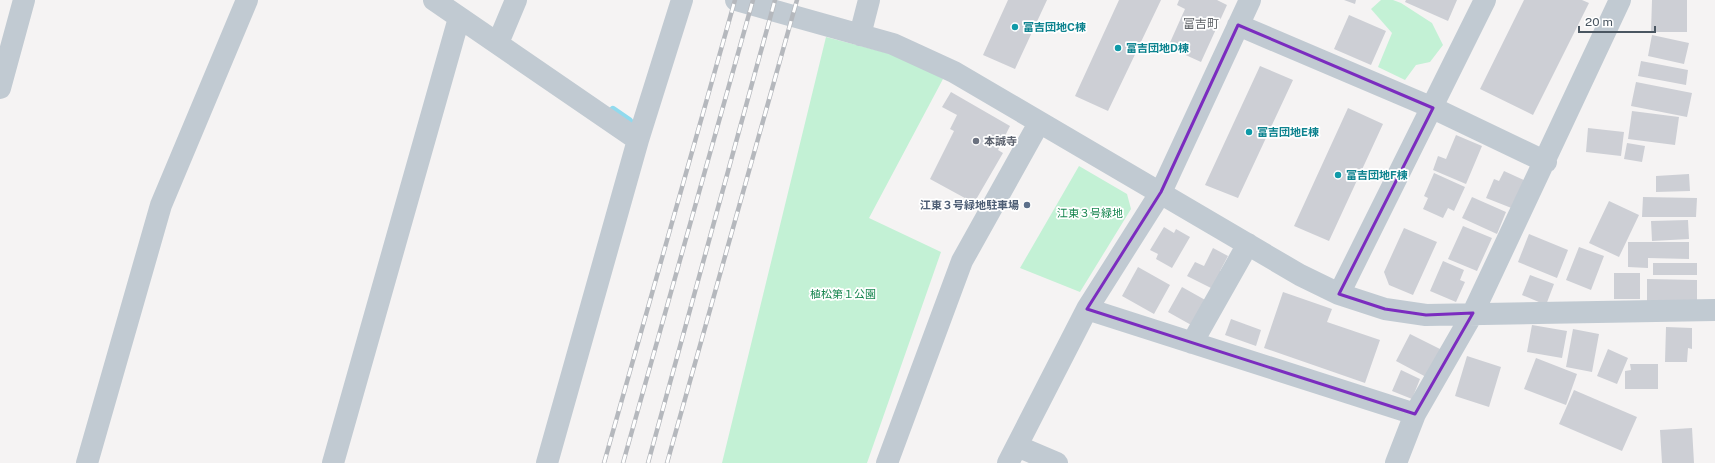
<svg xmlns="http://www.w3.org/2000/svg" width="1715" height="463" viewBox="0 0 1715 463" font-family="'Public Sans','Noto Sans JP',sans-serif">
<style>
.green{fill:#c3f1d5}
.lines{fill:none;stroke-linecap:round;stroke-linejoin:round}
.stream{stroke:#90daee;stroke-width:8}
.building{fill:#cdcfd5}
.minor{stroke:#c1cad2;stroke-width:22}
.tertiary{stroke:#c1cad2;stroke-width:22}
.rail-casing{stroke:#b5b8bd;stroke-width:4.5}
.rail{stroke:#fff;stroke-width:3;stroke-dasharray:9;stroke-linecap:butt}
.marked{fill:none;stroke:#7b2cbf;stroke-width:3;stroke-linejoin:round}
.culture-dot{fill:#0f9aa8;stroke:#fff;stroke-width:1.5}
.worship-dot{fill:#6b7280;stroke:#fff;stroke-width:1.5}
.service-dot{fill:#5c6f8a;stroke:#fff;stroke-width:1.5}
.labels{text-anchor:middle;stroke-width:3.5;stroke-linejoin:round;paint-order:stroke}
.culture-label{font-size:11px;font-weight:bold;fill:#0d838f;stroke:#fff;text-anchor:start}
.worship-label{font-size:11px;font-weight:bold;fill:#5b616d;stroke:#fff;text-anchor:start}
.service-label{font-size:11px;font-weight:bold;fill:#4e5e75;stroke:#fff;text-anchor:end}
.park-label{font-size:11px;fill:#17864f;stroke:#fff}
.neighbourhood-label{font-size:12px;fill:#5f6368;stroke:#fff}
</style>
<rect width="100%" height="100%" fill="#f5f3f3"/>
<!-- green -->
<path class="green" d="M1381 0H1393L1401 3 1432 23 1443 45 1430 62 1416 65 1405 80 1378 67 1392 33 1371 9Z
M826 37 906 58 943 79 869 218 941 252 867 463H722Z
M1079 166 1127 194 1131 209 1080 292 1020 268Z"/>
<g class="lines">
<!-- stream -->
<path class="stream" d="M613 110 629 121"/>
</g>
<!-- building -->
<path class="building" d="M1008 0H1047L1015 69 983 55Z
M1119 0H1161L1108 111 1075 96Z
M1179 0H1217L1227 5 1201 62 1168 47 1185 9 1177 5Z
M1344 0H1356L1355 4Z
M1406 0H1457L1448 21 1405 2Z
M1524 0H1582L1589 3 1533 115 1480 89Z
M1652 0H1687V32H1651Z
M1349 15 1386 31 1371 65 1334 49Z
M1652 35 1689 43 1684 64 1648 56Z
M1641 61 1688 70 1686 85 1638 76Z
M1260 66 1293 80 1238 198 1205 185Z
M1636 82 1692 93 1687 117 1631 106Z
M951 92 1010 126 998 150 1003 153 974 203 930 179 954 131 950 129 957 115 942 107Z
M1348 108 1383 124 1329 241 1294 226Z
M1632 111 1679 117 1675 145 1628 139Z
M1588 128 1624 132 1621 156 1586 152Z
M1456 135 1482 146 1466 184 1433 170 1438 156 1446 159Z
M1627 143 1645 146 1642 162 1624 159Z
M1504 171 1526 181 1514 209 1486 198 1494 179 1499 181Z
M1434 173 1465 187 1454 211 1448 208 1443 218 1423 209 1428 198 1424 196Z
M1689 174 1690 191 1656 192V176Z
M1472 197 1506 212 1497 234 1462 218Z
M1643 197 1697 198 1696 217H1642Z
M1609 201 1639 215 1619 257 1589 243Z
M1688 220 1689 239 1652 241 1651 221Z
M1463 226 1492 238 1477 271 1448 259Z
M1164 227 1174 233 1176 229 1190 237 1172 268 1156 259 1158 254 1150 250Z
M1404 228 1437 242 1413 295 1389 285 1384 272Z
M1529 234 1568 250 1557 278 1518 262Z
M1628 242H1689V259L1648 258V268L1628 267Z
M1579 247 1604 256 1591 290 1566 280Z
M1213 248 1228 256 1220 271 1224 273 1215 290 1187 276 1195 262 1204 266Z
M1443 261 1464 270 1460 280 1465 282 1456 302 1430 291Z
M1653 263H1697V275H1653Z
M1138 267 1170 285 1154 314 1122 296Z
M1614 273H1640V299H1614Z
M1530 275 1554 284 1546 305 1522 295Z
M1647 279 1697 280V301H1647Z
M1182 287 1207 301 1193 326 1168 312Z
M1283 292 1332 309 1327 322 1380 340 1365 383 1264 348Z
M1231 319 1261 330 1256 346 1225 335Z
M1532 325 1567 331 1562 358 1527 352Z
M1666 327 1692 328V349L1688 348 1687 362H1665Z
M1573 329 1599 334 1592 372 1566 367Z
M1410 334 1442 350 1428 378 1396 361Z
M1608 349 1628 358 1617 384 1597 376Z
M1467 356 1501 367 1489 407 1455 396Z
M1536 358 1577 374 1566 405 1524 389Z
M1630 364H1658V389H1625V371L1631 370Z
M1401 370 1420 379 1412 399 1392 391Z
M1574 390 1637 417 1622 451 1559 424Z
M1692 428 1694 463H1662L1660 430Z"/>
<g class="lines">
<!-- minor -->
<path class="minor" d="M434 0 638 140
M736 0 893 44 954 72 1300 275 1339 294 1385 309 1426 315 1715 310
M1238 25 1433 108 1546 162
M860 35 869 0
M498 43 516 0
M0 88 24 0
M1339 294 1485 0
M1087 309 1415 414
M1192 343 1248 244
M1017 446 1057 463
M333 463 459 18
M547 463 638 140 682 0
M887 463 962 261 1039 123
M1008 463 1087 309 1161 192 1250 0
M1396 463 1415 414 1473 313 1620 0"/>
<!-- tertiary -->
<path class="tertiary" d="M87 463 161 205 247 0"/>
<!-- rail casing -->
<g class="rail-casing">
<path id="rail" d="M604 463 735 0
M623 463 753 0
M648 463 775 0
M667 463 797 0"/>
</g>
<!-- rail -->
<use href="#rail" class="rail"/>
</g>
<!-- marked area -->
<path class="marked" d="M1238 25 1433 108 1339 294 1385 309 1426 315 1473 313 1415 414 1087 309 1161 192Z"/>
<!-- markers -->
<g class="culture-dot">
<circle cx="1015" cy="27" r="4"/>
<circle cx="1118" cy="48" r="4"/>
<circle cx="1249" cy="132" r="4"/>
<circle cx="1338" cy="175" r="4"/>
</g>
<circle class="worship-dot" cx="976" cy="141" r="4"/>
<circle class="service-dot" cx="1027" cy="205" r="4"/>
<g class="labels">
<!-- culture labels -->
<g class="culture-label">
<text x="1023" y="31">富吉団地C棟</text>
<text x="1126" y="52">富吉団地D棟</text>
<text x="1257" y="136">富吉団地E棟</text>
<text x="1346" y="179">富吉団地F棟</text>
</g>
<!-- worship labels -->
<g class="worship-label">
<text x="984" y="145">本誠寺</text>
</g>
<!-- service labels -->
<g class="service-label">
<text x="1019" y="209">江東３号緑地駐車場</text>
</g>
<!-- park labels -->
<g class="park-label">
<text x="1090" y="217">江東３号緑地</text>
<text x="843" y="298">植松第１公園</text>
</g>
<!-- neighbourhood labels -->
<g class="neighbourhood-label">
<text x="1201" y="28">富吉町</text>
</g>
</g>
<!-- scale -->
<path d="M1579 26v6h76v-6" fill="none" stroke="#4a5661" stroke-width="2"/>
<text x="1585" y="26" font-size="12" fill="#4a5661" stroke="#ffffff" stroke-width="3" paint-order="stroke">20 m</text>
</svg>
